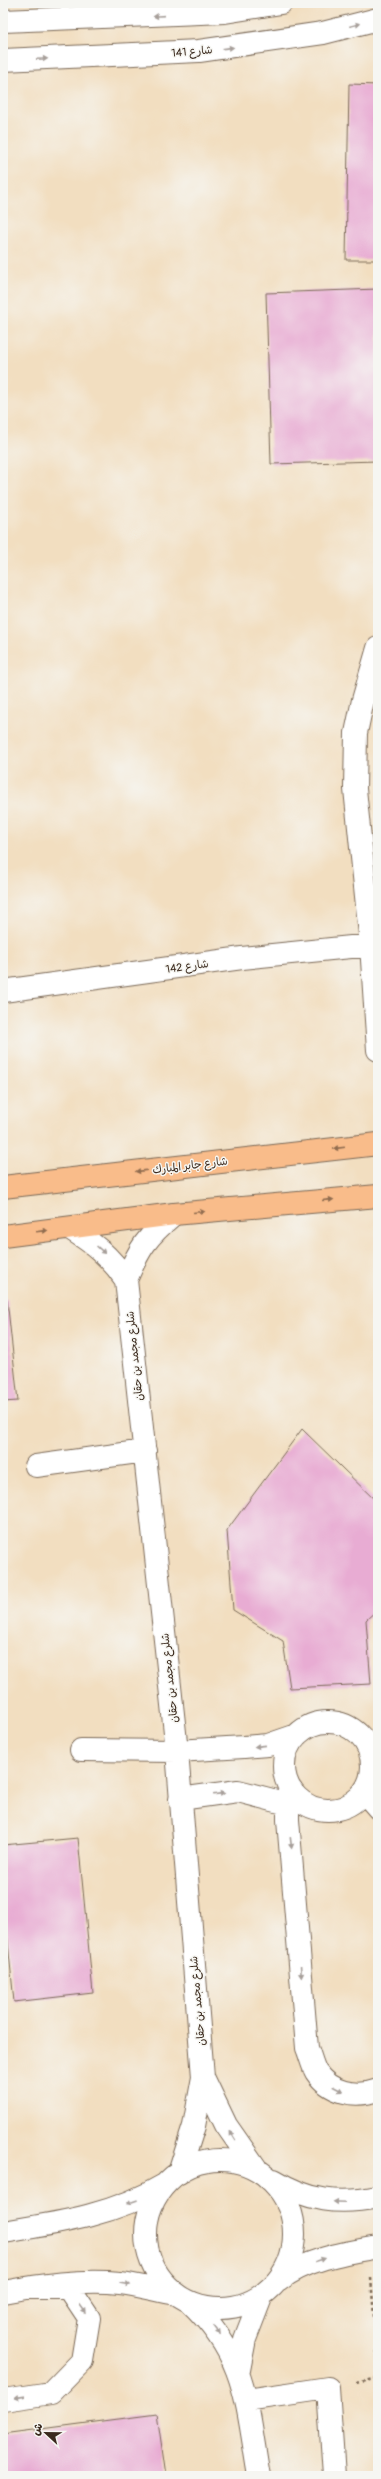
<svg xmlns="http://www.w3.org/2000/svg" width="381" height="2479" viewBox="0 0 381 2479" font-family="Pangolin,'Playpen Sans Arabic',sans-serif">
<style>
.building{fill:#e8acd3}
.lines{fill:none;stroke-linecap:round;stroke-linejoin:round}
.minor-casing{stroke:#7b6957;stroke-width:24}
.major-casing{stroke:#7b6957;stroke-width:24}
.path{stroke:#7b6957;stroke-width:2.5;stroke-dasharray:3 3;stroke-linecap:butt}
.minor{stroke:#fff;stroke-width:22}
.major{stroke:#f9bc8a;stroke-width:22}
.oneway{fill:#a79f9a}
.oneway2{fill:#906c4f}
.labels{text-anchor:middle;stroke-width:3;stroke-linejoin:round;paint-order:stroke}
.street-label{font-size:11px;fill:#3b2a1e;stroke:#f6f6f2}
</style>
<rect width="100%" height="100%" fill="#f6f6f2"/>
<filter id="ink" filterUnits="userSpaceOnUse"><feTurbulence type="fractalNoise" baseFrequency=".025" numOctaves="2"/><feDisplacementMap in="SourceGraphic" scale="8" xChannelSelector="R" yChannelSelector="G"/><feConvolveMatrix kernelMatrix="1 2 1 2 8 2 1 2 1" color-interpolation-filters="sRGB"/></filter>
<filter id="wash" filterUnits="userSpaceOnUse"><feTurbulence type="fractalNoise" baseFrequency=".012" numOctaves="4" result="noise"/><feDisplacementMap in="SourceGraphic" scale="16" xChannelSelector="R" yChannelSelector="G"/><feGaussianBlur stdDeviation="0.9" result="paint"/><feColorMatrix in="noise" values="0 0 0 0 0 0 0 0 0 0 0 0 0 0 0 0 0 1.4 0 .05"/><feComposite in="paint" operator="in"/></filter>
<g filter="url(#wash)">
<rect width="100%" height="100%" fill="#f2dec0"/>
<g id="blocks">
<!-- building -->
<path class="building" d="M349 84 378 85V260H346Z
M378 289V461L271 464 266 293Z
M3 1299H7L18 1401 3 1402Z
M302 1429 378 1503V1609L366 1620 371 1684 290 1688 283 1641 233 1610 227 1530Z
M78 1838 93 1993 14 2002 3 1893V1845Z
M157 2414 166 2476H3V2434Z"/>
</g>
</g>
<g filter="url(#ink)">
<use href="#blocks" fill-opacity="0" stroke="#7b6957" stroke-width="1"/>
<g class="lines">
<!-- minor casing -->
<g class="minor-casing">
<path id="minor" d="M3 21 225 12 281 3
M3 60 199 51 323 33 378 19
M378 648 363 700 356 733 355 789 371 945 378 1050
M3 991 242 958 371 945
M69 1228C94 1244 109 1255 126 1280 140 1247 146 1238 174 1214
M126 1280 177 1751 203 2077 194 2126 179 2173
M36 1466 145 1451
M284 1766a44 44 0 1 1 88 0a44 44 0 1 1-88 0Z
M81 1750 177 1751 244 1747 268 1745 297 1735
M369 1783 371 1800 378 1808
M292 1791 288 1804V1820L307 2048C310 2055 312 2065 316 2072 330 2093 356 2098 378 2090
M180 1799 238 1791 288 1804
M203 2077 226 2125 256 2168
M146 2234a74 74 0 1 1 148 0a74 74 0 1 1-148 0Z
M274 2180C308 2201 339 2205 378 2197
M3 2232C59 2223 114 2215 164 2185
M278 2281C306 2259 343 2253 378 2247
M3 2292C41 2285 81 2279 120 2283 139 2285 158 2291 177 2294
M190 2302C247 2357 246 2402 259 2476
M239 2370 245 2339 262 2295
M3 2400 51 2393 82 2361 89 2318 69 2288H27
M246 2400 328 2388 334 2476"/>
</g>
<!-- major casing -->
<g class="major-casing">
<path id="major" d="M3 1187 378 1144
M3 1236 174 1214 378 1196"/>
</g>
<!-- path -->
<path class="path" d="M371 2278 378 2367
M357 2383 378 2378"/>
<!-- minor -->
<use href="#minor" class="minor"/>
<!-- major -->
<use href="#major" class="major"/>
</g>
<!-- one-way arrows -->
<defs><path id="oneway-solid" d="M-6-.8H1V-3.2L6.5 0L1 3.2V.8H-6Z"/></defs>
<g class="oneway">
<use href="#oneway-solid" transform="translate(159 16) rotate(176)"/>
<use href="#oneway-solid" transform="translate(355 25) rotate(-14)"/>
<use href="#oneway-solid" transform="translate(228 48) rotate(-7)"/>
<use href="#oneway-solid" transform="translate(42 59) rotate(-2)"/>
<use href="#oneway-solid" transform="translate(101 1250) rotate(42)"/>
<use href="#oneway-solid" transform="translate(260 1746) rotate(174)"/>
<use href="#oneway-solid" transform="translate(219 1794) rotate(-7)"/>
<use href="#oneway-solid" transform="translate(291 1843) rotate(83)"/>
<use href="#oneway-solid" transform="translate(301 1972) rotate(86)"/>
<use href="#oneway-solid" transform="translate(338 2089) rotate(28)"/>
<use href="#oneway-solid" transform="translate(233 2136) rotate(-122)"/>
<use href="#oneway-solid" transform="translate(132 2202) rotate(160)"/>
<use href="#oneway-solid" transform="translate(339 2202) rotate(-178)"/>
<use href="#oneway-solid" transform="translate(320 2260) rotate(-18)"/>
<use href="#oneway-solid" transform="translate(125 2284) rotate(10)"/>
<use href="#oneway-solid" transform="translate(83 2309) rotate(55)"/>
<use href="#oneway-solid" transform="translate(217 2330) rotate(53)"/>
<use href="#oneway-solid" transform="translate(20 2397) rotate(172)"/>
</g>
<g class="oneway2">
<use href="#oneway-solid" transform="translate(339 1148) rotate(173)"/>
<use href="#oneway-solid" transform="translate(141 1171) rotate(173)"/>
<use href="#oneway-solid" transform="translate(328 1200) rotate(-5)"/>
<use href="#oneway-solid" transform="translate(199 1212) rotate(-5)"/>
<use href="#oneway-solid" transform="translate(42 1231) rotate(-7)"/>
</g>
</g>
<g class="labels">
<!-- street labels -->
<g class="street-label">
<text transform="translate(192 51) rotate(-5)" y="4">شارع 141</text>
<text transform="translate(187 966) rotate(-8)" y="4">شارع 142</text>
<text transform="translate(190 1165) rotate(-7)" y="4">شارع جابر المبارك</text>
<text transform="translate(134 1356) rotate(-96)" y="4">شلرع مجمد بن حقان</text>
<text transform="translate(169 1678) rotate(-96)" y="4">شلرع مجمد بن حقان</text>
<text transform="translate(197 2001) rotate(-95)" y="4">شلرع مجمد بن حقان</text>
</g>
</g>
<!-- margin -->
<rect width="381" height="2479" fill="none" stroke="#f6f6f2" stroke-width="16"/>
<!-- north arrow -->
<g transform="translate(46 2433) rotate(292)" stroke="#f6f6f2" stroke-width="3" paint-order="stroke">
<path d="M0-3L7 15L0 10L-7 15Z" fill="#3b2a1e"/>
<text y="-6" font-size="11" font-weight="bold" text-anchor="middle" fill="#3b2a1e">ش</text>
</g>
</svg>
